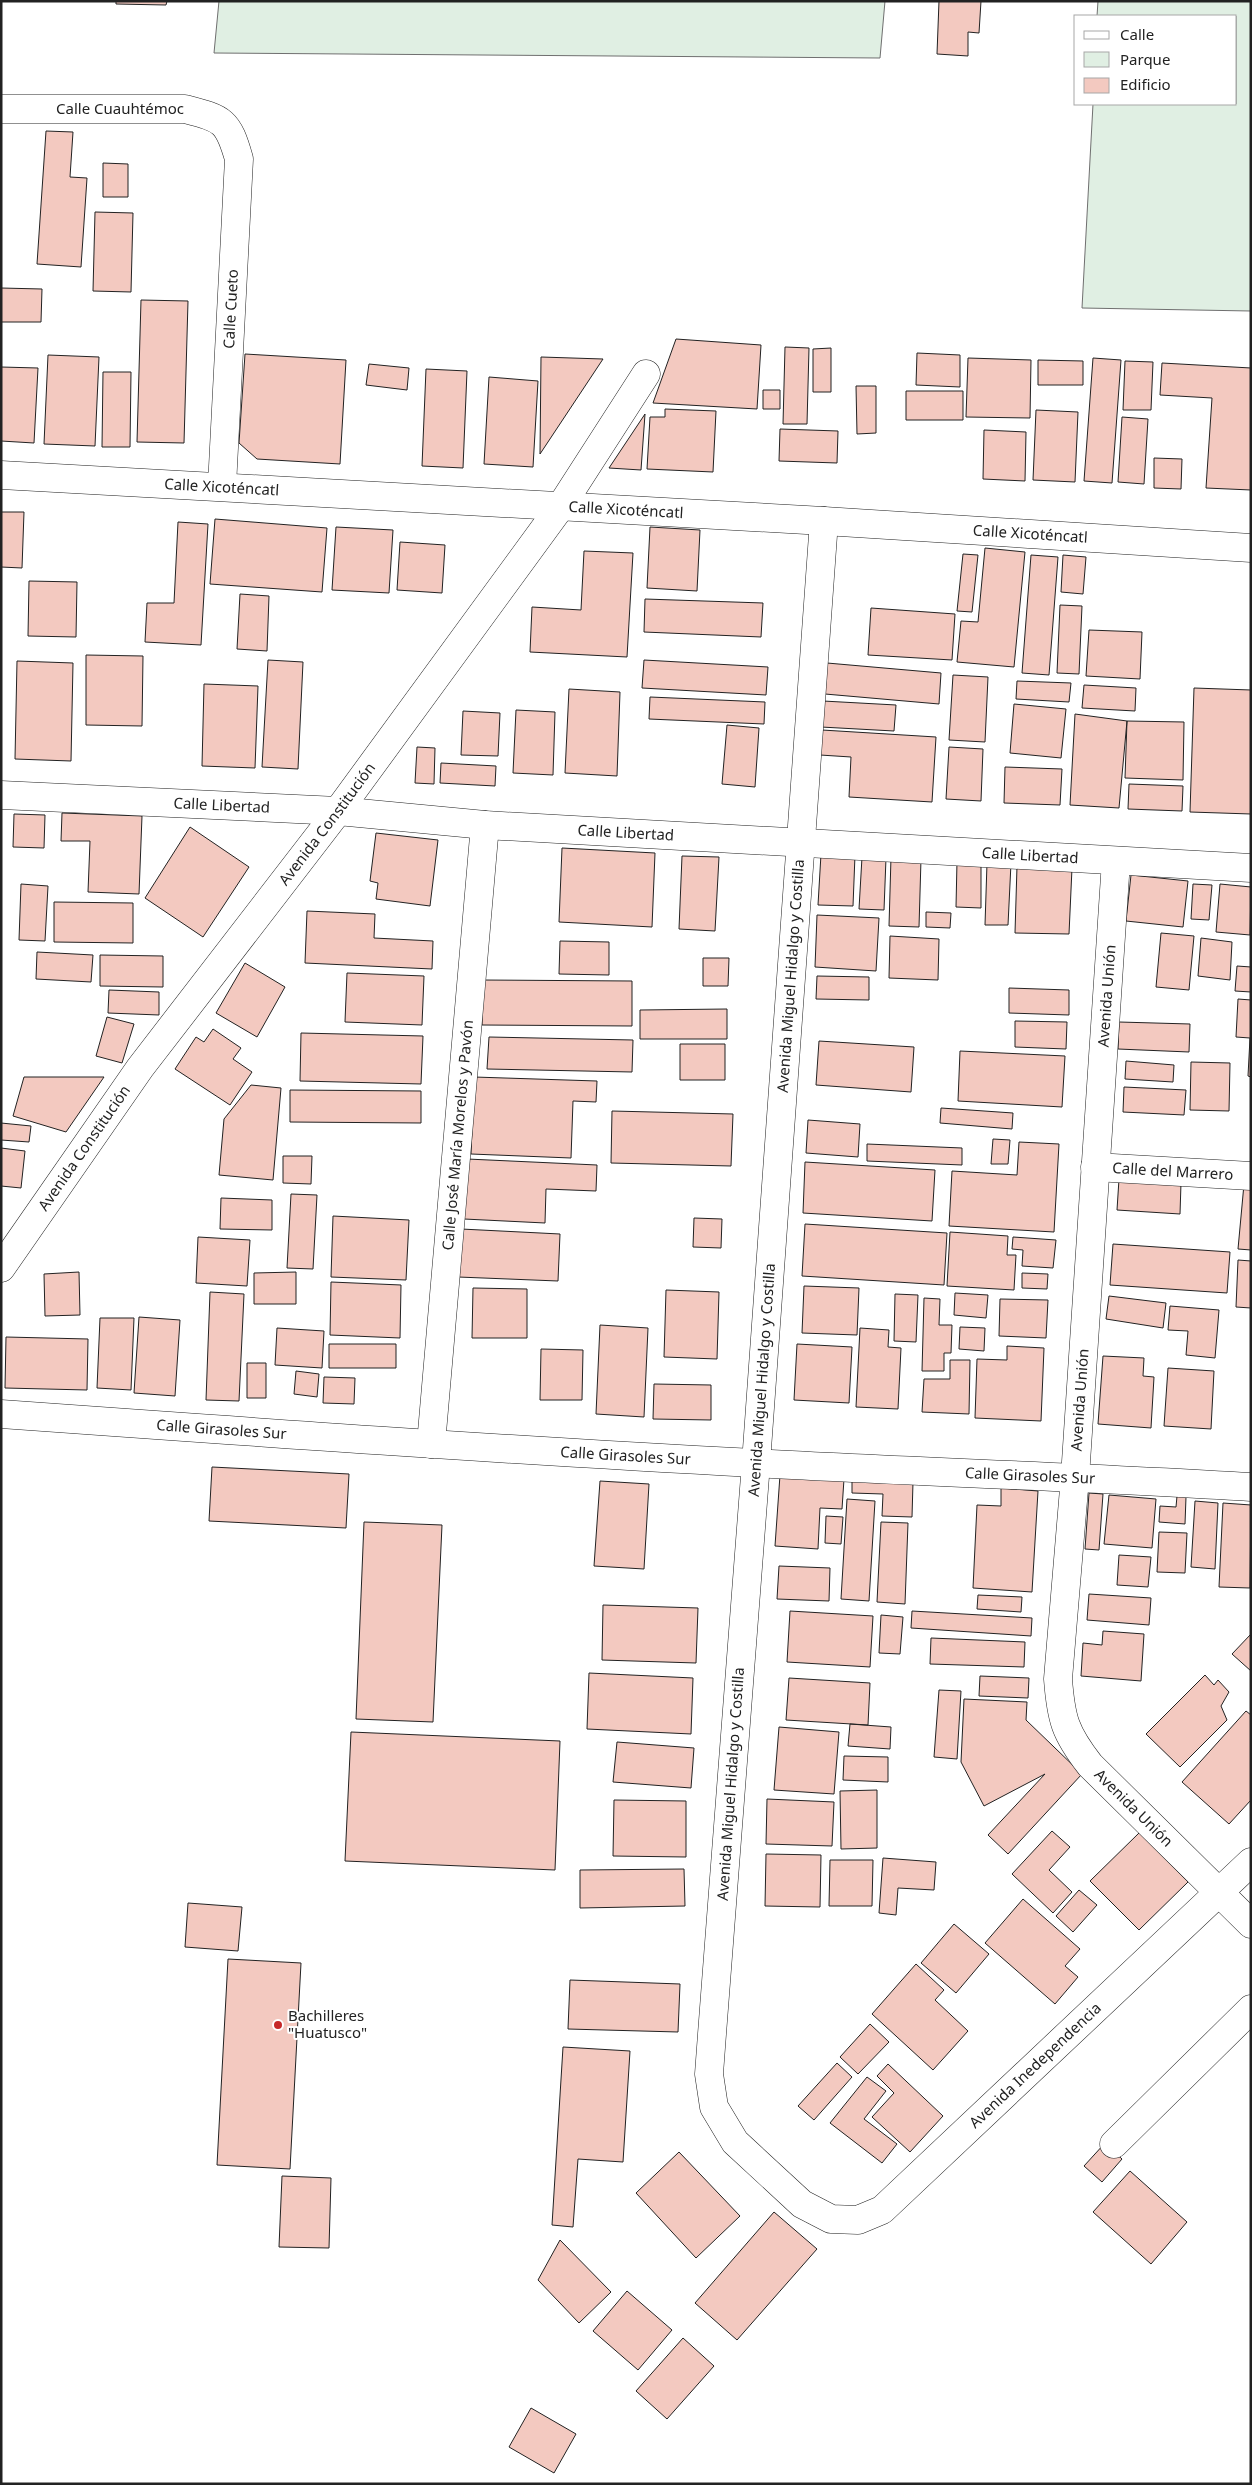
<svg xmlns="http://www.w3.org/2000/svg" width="1252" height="2485" viewBox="0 0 1252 2485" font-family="'Noto Sans',sans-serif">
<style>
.green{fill:#e0efe3;stroke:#6f6f6f}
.building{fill:#f3c9c0;stroke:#222}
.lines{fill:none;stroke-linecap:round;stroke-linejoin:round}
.street-casing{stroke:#222;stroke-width:29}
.street{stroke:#fff;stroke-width:28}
.poi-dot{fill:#c62828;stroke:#fff;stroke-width:2}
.labels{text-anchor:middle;stroke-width:4;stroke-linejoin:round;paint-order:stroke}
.street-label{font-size:15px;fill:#222;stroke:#fff}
.poi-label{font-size:15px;fill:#222;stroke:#fff;text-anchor:start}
</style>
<rect width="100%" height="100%" fill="#fff"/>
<!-- green -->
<path class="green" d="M219 1H885L880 58 214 53Z
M1098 1H1251V311L1082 308 1093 104H1236V16H1097Z"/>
<!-- building -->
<path class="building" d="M116 1H167L166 5 116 4Z
M939 1H981L979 33 968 32V56L937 54Z
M46 131 73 132 70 177 87 178 81 267 37 264Z
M103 163 128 164V197H103Z
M95 212 133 213 131 292 93 291Z
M1 288 42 289 41 322H1Z
M141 300 188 301 184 443 137 442Z
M676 339 761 345 757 409 653 403Z
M785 347 809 348 807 424H783Z
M831 348V392H813V349Z
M917 353 960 355V387L916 385Z
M245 354 346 360 340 464 257 459 239 443Z
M48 355 99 357 95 446 44 444Z
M541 357 603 359 540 454Z
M968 358 1031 360 1030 418 966 417Z
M1093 358 1121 360 1112 483 1084 481Z
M1038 360 1083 361V385H1038Z
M1125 361 1153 362 1151 410H1123Z
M1162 363 1251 368V490L1206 488 1212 398 1160 395Z
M369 364 409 368 407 390 366 385Z
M1 367 38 368 34 443 1 441Z
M426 369 467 371 463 468 422 466Z
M103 372H131L130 447H102Z
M489 377 538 381 533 467 484 464Z
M856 386H876V433L857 434Z
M763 390H780V409H763Z
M906 391H963V420H906Z
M665 409 716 411 713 472 647 469 650 417H665Z
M1036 410 1078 412 1075 482 1033 480Z
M645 414 641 470 609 468Z
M1122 417 1148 419 1144 484 1118 482Z
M780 429 838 431 837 463 779 461Z
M984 430 1026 432 1025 481 983 479Z
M1154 458 1182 459 1181 489 1154 488Z
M1 512H24L22 568 1 567Z
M215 519 327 528 322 592 210 584Z
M178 522 208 524 201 645 145 642 147 603H174Z
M336 527 393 530 389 593 332 590Z
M650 527 700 530 697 591 647 588Z
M400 542 445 545 442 593 397 590Z
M985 548 1025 552 1014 667 957 662 961 621 978 622Z
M584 551 633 553 627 657 530 652 532 607 581 610Z
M963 554 978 555 972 612 957 611Z
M1031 555 1058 557 1049 675 1022 673Z
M1063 555 1086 557 1083 594 1061 592Z
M29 581 77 582 76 637 28 636Z
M240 594 269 596 267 651 237 649Z
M645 599 763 603 761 637 644 632Z
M1060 605 1082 606 1079 674 1057 673Z
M871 608 955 614 952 660 868 655Z
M1089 630 1142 632 1140 679 1086 676Z
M86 655 143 656 142 726 86 725Z
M268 660 303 662 298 769 262 767Z
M644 660 768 667 766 695 642 688Z
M17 661 73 663 71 761 15 759Z
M827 663 941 673 939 704 825 694Z
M953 675 988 677 985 742 949 740Z
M1017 681 1071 683 1069 702 1016 699Z
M204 684 258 686 255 768 202 766Z
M1084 685 1136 688 1135 711 1082 708Z
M1194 688 1251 690V814L1190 812Z
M569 689 620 692 617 776 565 773Z
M650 697 765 702 764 724 649 719Z
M823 701 896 705 894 731 821 727Z
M1014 704 1066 709 1061 758 1010 753Z
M516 710 555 712 553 775 513 773Z
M463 711 500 713 498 756 461 755Z
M1075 714 1127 721 1119 808 1070 805Z
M1127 721 1184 722 1183 780 1125 778Z
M727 725 759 728 755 787 722 784Z
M822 730 936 737 932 802 849 797 851 757 820 755Z
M417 747 435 748 434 784 415 783Z
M949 747 983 749 981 801 946 799Z
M441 763 496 766 495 786 440 783Z
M1005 767 1062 769 1060 805 1004 803Z
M1129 784 1183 786 1182 811 1128 809Z
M62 813 142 816 139 894 88 892 90 841H61Z
M14 814 45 815 44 848 13 847Z
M190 827 249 867 203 937 145 898Z
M376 833 438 840 430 906 376 899 378 883 370 881Z
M562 848 655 853 652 927 559 922Z
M821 854 855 855 853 906 818 905Z
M682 856 719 857 715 931 679 929Z
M862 857 886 858 884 910 859 909Z
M891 857 921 859 919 927 889 926Z
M957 861 981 862V908L956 907Z
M987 863H1011L1008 925H985Z
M1017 866 1072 868 1069 934 1015 933Z
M1131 875 1188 881 1183 927 1126 921Z
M21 884 48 886 45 941 19 940Z
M1193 884 1212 885 1209 920 1191 919Z
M1220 884 1251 887 1250 935 1216 932Z
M54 902 133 903V943L54 942Z
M307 911 375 914 374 938 433 941 432 969 305 963Z
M926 912 951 913 950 928 926 927Z
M817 915 879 918 876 971 815 967Z
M1161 933 1194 936 1189 990 1156 987Z
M890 936 939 939 938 980 889 978Z
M1201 938 1232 942 1230 980 1198 976Z
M560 941 609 942V975L559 974Z
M37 952 93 955 91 982 36 979Z
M100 955 163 956V987L100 986Z
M703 958H729L728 986H703Z
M245 963 285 987 257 1037 216 1013Z
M1237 966 1251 967V992L1235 991Z
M347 973 424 976 422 1025 345 1022Z
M817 976 869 977V1000L816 999Z
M482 980 632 981V1026L482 1025Z
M1009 988 1069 990V1015L1009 1013Z
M109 990 159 992V1015L108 1013Z
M1238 999 1251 1000V1077L1248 1076 1250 1038 1236 1037Z
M727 1009V1039H640V1010Z
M107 1017 134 1024 122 1063 96 1056Z
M1015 1021 1067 1022 1066 1049 1015 1047Z
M1119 1022 1190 1024 1189 1052 1118 1049Z
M213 1029 241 1048 233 1059 252 1072 230 1105 175 1069 196 1037 204 1042Z
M301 1033 423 1036 421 1084 300 1081Z
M489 1037 633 1040 632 1072 487 1069Z
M819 1041 914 1047 911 1092 816 1085Z
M680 1044H725V1080H680Z
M960 1051 1065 1056 1062 1107 958 1101Z
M1126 1061 1174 1065 1173 1082 1125 1079Z
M1191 1062 1230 1063 1229 1111 1190 1110Z
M24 1077H104L66 1132 13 1116Z
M474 1077 597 1081 596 1102 573 1101 571 1158 471 1154Z
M251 1085 281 1088 273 1180 219 1175 224 1119Z
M1124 1087 1186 1090 1184 1115 1123 1112Z
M290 1090 421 1091V1123L290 1122Z
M941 1108 1013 1113 1012 1129 940 1123Z
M612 1111 733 1114 731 1166 611 1163Z
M808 1120 860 1124 858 1157 806 1153Z
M1 1123 31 1126 29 1142 1 1140Z
M993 1139 1010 1140 1008 1164H991Z
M1019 1142 1059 1144 1054 1232 949 1226 952 1171 1017 1175Z
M867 1144 962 1148V1165L867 1161Z
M1 1148 25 1151 21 1188 1 1186Z
M283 1156H312L311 1184 283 1183Z
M467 1159 597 1165 596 1191 546 1189 545 1223 464 1219Z
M805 1162 935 1170 932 1221 803 1213Z
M1119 1179 1181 1183 1180 1214 1117 1210Z
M1244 1184H1251V1250L1238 1249Z
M291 1194 317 1195 313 1269 287 1268Z
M221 1198 272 1200V1230L220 1229Z
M333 1216 409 1220 406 1280 331 1277Z
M694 1218 722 1219 721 1248 693 1247Z
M805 1224 947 1233 944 1285 802 1276Z
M461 1229 560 1234 558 1281 458 1277Z
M950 1232 1008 1236 1007 1255H1016L1014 1290 947 1286Z
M198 1237 250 1240 247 1286 196 1283Z
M1013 1237 1056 1240 1053 1268 1022 1266 1023 1250 1012 1249Z
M1113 1244 1230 1252 1227 1293 1110 1285Z
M1238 1260 1251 1261V1308L1236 1307Z
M79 1272 80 1315 45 1316 44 1274Z
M296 1272V1304H254V1273Z
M1022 1273 1048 1274 1047 1289 1022 1288Z
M331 1282 401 1285 400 1338 330 1335Z
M804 1286 859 1288 857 1335 802 1333Z
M473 1288 527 1289V1338H472Z
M666 1290 719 1292 717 1359 664 1357Z
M210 1292 244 1294 239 1401 206 1400Z
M955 1293 988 1295 986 1318 954 1315Z
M895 1294 918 1295 916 1342 894 1341Z
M1109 1296 1166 1303 1163 1328 1106 1319Z
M924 1298 940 1299 939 1325H952L951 1353H944V1371H922Z
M1000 1299 1048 1300 1046 1338 999 1336Z
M1170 1306 1219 1310 1215 1358 1186 1355 1188 1331 1168 1330Z
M139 1317 180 1320 175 1396 134 1393Z
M100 1318H134L131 1390 97 1388Z
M600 1325 648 1328 644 1417 596 1414Z
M960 1327 985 1328 984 1351 959 1349Z
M277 1328 324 1331 322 1368 275 1365Z
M860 1328 889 1330 888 1347 901 1348 898 1409 856 1407Z
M6 1337 88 1339 87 1390 5 1388Z
M329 1344H396V1368H329Z
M797 1344 852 1347 849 1403 794 1400Z
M1007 1346 1044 1348 1041 1421 975 1418 977 1359 1007 1360Z
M541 1349 583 1350 582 1400H540Z
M1103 1356 1144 1358 1143 1376 1154 1377 1151 1428 1098 1424Z
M950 1360H970L969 1414 922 1412 924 1379H950Z
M247 1363H266V1398H247Z
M1168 1368 1214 1371 1211 1429 1164 1426Z
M296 1371 319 1374 317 1397 294 1394Z
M324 1377 355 1378 354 1404 323 1403Z
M654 1384 711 1385V1420L653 1419Z
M212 1467 349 1474 346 1528 209 1521Z
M780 1475 844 1479 842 1509 820 1508 818 1549 775 1546Z
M852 1480 913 1482 912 1517 882 1516 883 1494 852 1493Z
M600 1481 649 1484 644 1569 594 1566Z
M1001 1488 1038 1491 1032 1592 973 1588 977 1505 1001 1506Z
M1089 1493 1103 1494 1099 1550 1085 1549Z
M1109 1495 1156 1499 1152 1548 1104 1544Z
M1177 1496 1186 1497 1185 1524 1159 1522 1160 1506 1176 1507Z
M847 1499 875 1501 869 1601 841 1599Z
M1195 1501 1218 1503 1215 1569 1191 1567Z
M1223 1503 1251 1505 1250 1588 1219 1587Z
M826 1516 843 1517 841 1544 825 1543Z
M364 1522 442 1525 433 1722 356 1719Z
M881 1522 908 1523 905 1604 877 1602Z
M1159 1532 1187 1533 1185 1573 1157 1572Z
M1119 1555 1151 1557 1148 1587 1117 1585Z
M779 1566 830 1568 829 1601 777 1599Z
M1089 1594 1151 1598 1149 1625 1087 1620Z
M978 1595 1022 1597 1021 1612 977 1609Z
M603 1605 698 1608 696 1663 602 1660Z
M790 1611 873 1616 870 1667 787 1662Z
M912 1611 1032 1618 1031 1636 911 1628Z
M881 1615 903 1617 900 1654 879 1653Z
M1103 1631 1144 1634 1141 1681 1081 1676 1083 1643 1102 1645Z
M1251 1634V1671L1232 1654Z
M931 1638 1025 1642 1024 1667 930 1664Z
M589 1673 693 1678 691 1734 587 1729Z
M1205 1675 1214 1685 1218 1680 1229 1692 1221 1706 1227 1720 1180 1767 1146 1734Z
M980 1676 1029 1678 1028 1698 979 1696Z
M789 1678 870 1683 868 1725 786 1720Z
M939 1690 961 1691 957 1759 934 1757Z
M964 1699 1027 1702 1026 1720 1082 1774 1008 1854 988 1835 1045 1774 984 1806 961 1762Z
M1246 1711 1251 1715V1800L1229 1824 1182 1782Z
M850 1724 891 1727 890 1749 848 1746Z
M779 1727 839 1732 834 1794 774 1790Z
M351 1732 560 1741 555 1870 345 1861Z
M617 1742 694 1748 691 1788 613 1782Z
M844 1756 888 1757V1782L843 1780Z
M877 1790V1848L841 1849 840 1791Z
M767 1799 834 1802 832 1846 766 1844Z
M614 1800 686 1801V1857L613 1856Z
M1052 1831 1070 1847 1049 1870 1072 1892 1053 1913 1012 1874Z
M1139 1833 1188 1882 1139 1930 1090 1881Z
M766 1854 821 1855 820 1907 765 1906Z
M883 1858 936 1862 934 1890 898 1888 896 1915 879 1913Z
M830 1860H873L872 1906H829Z
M684 1869 685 1906 580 1908V1870Z
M1079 1890 1097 1905 1073 1932 1056 1916Z
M1023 1899 1080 1949 1065 1966 1078 1977 1055 2004 985 1943Z
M188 1903 242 1907 238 1951 185 1947Z
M954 1924 989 1954 956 1993 921 1963Z
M228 1959 301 1963 290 2169 217 2165Z
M916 1964 944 1990 935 2000 968 2031 933 2070 872 2014Z
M570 1980 680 1984 678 2032 568 2029Z
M870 2024 889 2042 858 2074 840 2057Z
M563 2047 630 2051 623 2162 578 2159 573 2227 552 2225Z
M837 2063 852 2077 814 2120 798 2106Z
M888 2064 943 2116 910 2152 872 2117 894 2093 877 2076Z
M867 2077 886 2091 864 2119 897 2144 882 2163 830 2123Z
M1105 2143 1122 2159 1102 2182 1084 2166Z
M679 2152 740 2216 696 2258 636 2193Z
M1130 2171 1187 2222 1151 2264 1093 2212Z
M282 2176 331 2178 329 2248 279 2247Z
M774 2212 817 2249 737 2340 695 2303Z
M560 2240 611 2292 579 2323 538 2280Z
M627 2291 672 2330 638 2370 593 2331Z
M683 2338 714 2366 667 2419 636 2391Z
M531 2408 576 2434 554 2473 509 2447Z"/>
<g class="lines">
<!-- street casing -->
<g class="street-casing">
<g id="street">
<path id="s1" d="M1 109H185C223 119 228 120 239 159L222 486"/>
<path id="s2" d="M1 475 824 521 1251 548"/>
<path id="s3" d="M824 521 756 1463 712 2034 709 2074 714 2107 735 2142 802 2204 831 2219 858 2220 882 2210 1251 1862"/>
<path id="s4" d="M1 795 338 811 485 825 1251 868"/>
<path id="s5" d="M1116 861 1075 1477 1058 1679C1061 1719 1065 1733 1090 1765L1251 1924"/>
<path id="s6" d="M1095 1167 1251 1176"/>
<path id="s7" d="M1 1268 140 1068 338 811 561 506 646 374"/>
<path id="s8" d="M1 1414C252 1432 503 1450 754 1463 920 1472 1085 1477 1251 1487"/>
<path id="s9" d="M431 1444 485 825"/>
<path d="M1114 2144 1251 2009"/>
</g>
</g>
<!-- street -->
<use href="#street" class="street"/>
</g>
<!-- markers -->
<circle class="poi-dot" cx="278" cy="2025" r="5"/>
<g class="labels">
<!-- street labels -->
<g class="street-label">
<text dy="5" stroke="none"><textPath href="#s1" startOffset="119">Calle Cuauhtémoc</textPath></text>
<text transform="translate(231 309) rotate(-87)" y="5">Calle Cueto</text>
<text dy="5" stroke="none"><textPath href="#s2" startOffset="221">Calle Xicoténcatl</textPath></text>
<text dy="5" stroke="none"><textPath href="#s2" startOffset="626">Calle Xicoténcatl</textPath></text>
<text dy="5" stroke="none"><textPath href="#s2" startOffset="1031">Calle Xicoténcatl</textPath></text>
<text dy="5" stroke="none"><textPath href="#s4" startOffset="221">Calle Libertad</textPath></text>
<text dy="5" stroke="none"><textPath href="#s7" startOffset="551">Avenida Constitución</textPath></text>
<text dy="5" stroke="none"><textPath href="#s4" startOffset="626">Calle Libertad</textPath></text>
<text dy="5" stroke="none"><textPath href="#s4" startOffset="1031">Calle Libertad</textPath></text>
<text transform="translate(791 976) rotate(-86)" y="5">Avenida Miguel Hidalgo y Costilla</text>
<text transform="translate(1107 996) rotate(-86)" y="5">Avenida Unión</text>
<text dy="5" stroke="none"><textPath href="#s9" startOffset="310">Calle José María Morelos y Pavón</textPath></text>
<text dy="5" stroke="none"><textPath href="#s7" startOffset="146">Avenida Constitución</textPath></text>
<text dy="5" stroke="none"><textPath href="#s6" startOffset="78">Calle del Marrero</textPath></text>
<text transform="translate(762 1380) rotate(-86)" y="5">Avenida Miguel Hidalgo y Costilla</text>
<text transform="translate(1080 1400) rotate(-86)" y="5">Avenida Unión</text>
<text dy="5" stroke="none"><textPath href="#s8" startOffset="221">Calle Girasoles Sur</textPath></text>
<text dy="5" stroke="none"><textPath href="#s8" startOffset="626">Calle Girasoles Sur</textPath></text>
<text dy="5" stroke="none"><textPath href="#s8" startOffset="1031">Calle Girasoles Sur</textPath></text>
<text transform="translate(731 1784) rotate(-86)" y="5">Avenida Miguel Hidalgo y Costilla</text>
<text dy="5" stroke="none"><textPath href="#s5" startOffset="975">Avenida Unión</textPath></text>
<text dy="5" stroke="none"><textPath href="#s3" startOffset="2019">Avenida Inedependencia</textPath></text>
</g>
<!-- poi labels -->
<g class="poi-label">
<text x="288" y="2021">Bachilleres<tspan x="288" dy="17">"Huatusco"</tspan></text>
</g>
</g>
<!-- border -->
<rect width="1252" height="2485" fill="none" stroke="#222222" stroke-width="5"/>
<!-- legend -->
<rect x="1074" y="15" width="162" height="90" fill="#ffffff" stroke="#a7a7a7"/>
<rect x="1084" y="31" width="25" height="8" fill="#ffffff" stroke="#a7a7a7"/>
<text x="1120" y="40" font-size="15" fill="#222222">Calle</text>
<rect x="1084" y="52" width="25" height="15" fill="#e0efe3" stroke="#a7a7a7"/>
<text x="1120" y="65" font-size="15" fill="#222222">Parque</text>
<rect x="1084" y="78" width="25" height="15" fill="#f3c9c0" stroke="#a7a7a7"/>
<text x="1120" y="90" font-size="15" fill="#222222">Edificio</text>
</svg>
